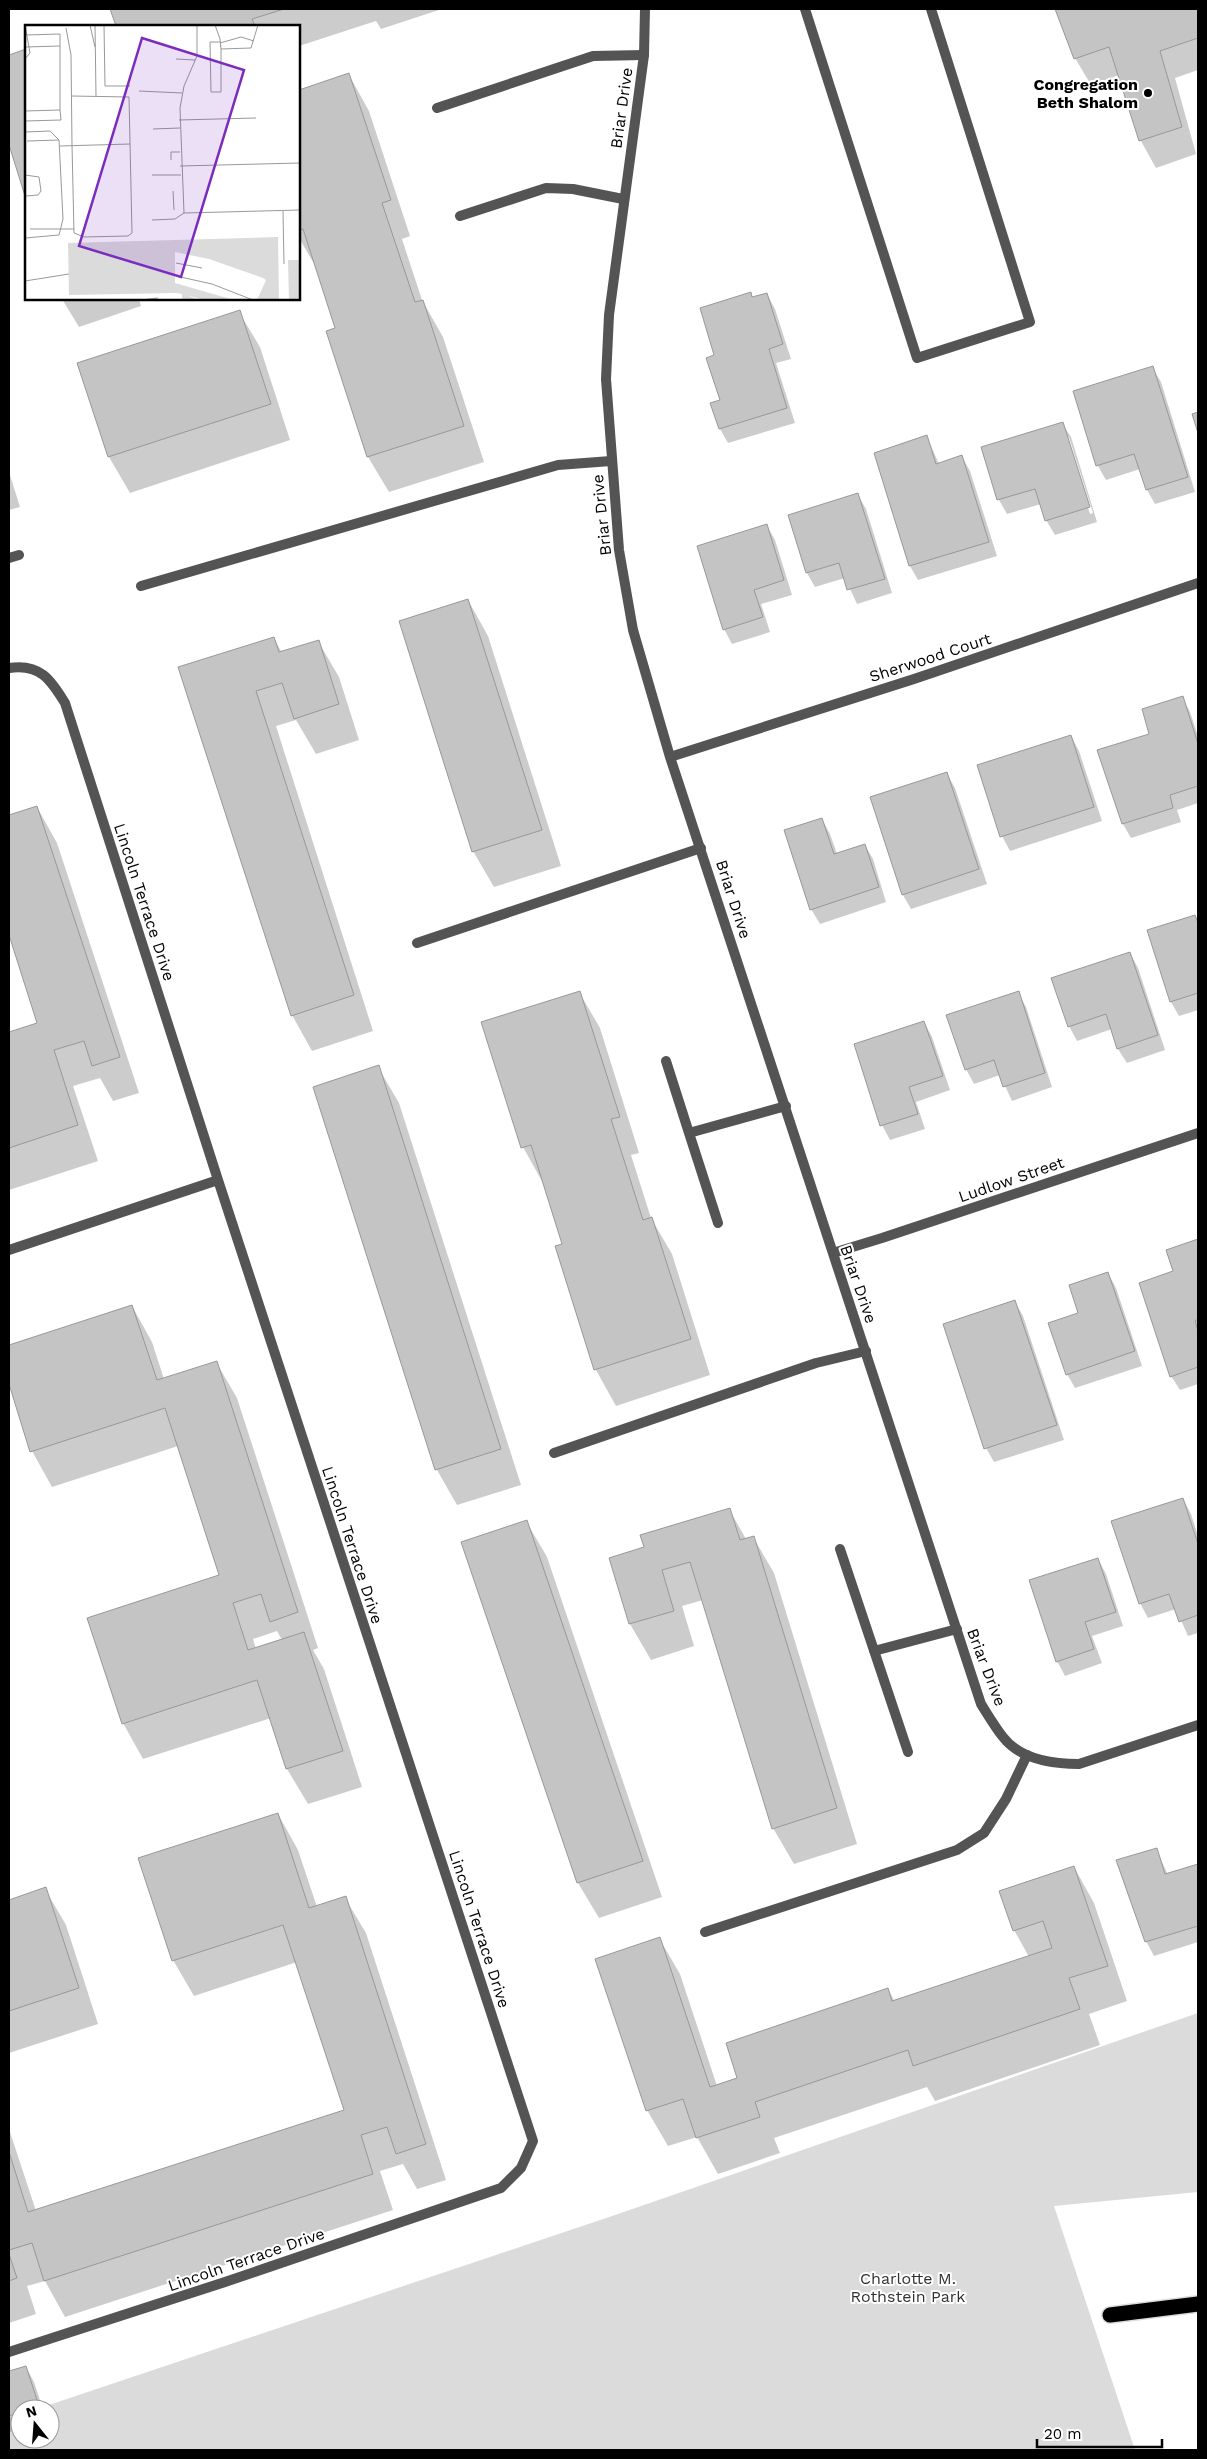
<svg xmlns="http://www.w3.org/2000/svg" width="1207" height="2459" viewBox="0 0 1207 2459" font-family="'Work Sans',sans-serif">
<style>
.green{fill:#dbdbdb}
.shadow{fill:#0003;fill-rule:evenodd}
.building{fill:#c4c4c4;stroke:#989898}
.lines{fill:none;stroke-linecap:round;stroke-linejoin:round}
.motorway-casing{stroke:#dbdbdb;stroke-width:18}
.service{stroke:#545454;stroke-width:10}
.minor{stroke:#545454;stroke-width:10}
.motorway{stroke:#000;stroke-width:15}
.poi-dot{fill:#000;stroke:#fff;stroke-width:2}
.labels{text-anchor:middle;stroke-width:4;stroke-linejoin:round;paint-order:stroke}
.poi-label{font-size:16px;font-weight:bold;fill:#000;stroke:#fff;text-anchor:end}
.street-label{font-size:16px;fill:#000;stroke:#fff}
.park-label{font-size:16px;fill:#323232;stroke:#fff}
.inset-road{fill:none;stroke:#999;stroke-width:1}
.view{fill:#7b2cbf;fill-opacity:0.15;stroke:#7b2cbf;stroke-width:2.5}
.inset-edge{fill:none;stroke:#000;stroke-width:2.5}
</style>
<rect width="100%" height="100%" fill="#fff"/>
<!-- green -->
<path class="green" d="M1198 2013V2192L1054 2206 1135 2450H9V2418L20 2415V2439H50V2409H37L618 2214Z"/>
<!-- shadow -->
<path class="shadow" d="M111 9H442L381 29 376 21 299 46V26H117Z
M1056 9H1198V70L1175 78 1196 154 1156 168 1141 141 1119 75 1091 85 1075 58Z
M26 50V195L9 141V56Z
M349 75 369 111 410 236 402 239 422 300 443 337 484 462 389 492 368 457 337 329 316 267 299 238V91Z
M750 294 753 298 767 294 775 309 791 359 776 363 795 423 728 443 720 429 721 401 716 355Z
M62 299H139L141 306 79 327Z
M239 312 260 347 290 440 130 493 109 457 79 364Z
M1152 367 1161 382 1195 492 1155 504 1147 490 1140 469 1106 480 1098 466 1075 392Z
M1062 423 1071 437 1097 522 1055 535 1046 520 1041 504 1007 514 999 500 982 448ZM1066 437H1069L1093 513 1090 514Z
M927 437 939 464 962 457 970 471 997 556 918 580 910 566 875 453Z
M9 472 20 507 9 510Z
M858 495 866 509 892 593 857 604 845 578 815 587 807 573Z
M767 526 775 540 792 595 761 604 770 632 732 644 724 629Z
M468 600 488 636 561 866 494 887 473 851Z
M274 638 282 653 318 641 339 677 359 740 316 754 296 720 276 726 373 1031 312 1051 292 1015 180 668Z
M1182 697 1190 712 1198 736V803L1177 810 1181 822 1131 838 1123 824 1099 751 1151 734Z
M1071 736 1079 751 1102 821 1010 851 1002 836Z
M947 774 955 788 987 884 911 909 903 895 872 798Z
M37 807 57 843 139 1093 113 1101 100 1078 73 1086 98 1161 9 1190V1034L39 1024 9 931V817Z
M822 819 830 834 837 854 865 845 873 859 886 902 820 924 811 909Z
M1195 916 1198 922V1010L1179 1016 1171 1002Z
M1130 953 1138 968 1165 1050 1127 1063 1118 1049 1112 1029 1077 1041 1069 1026Z
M579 992 600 1028 639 1153 631 1155 651 1218 672 1254 710 1375 616 1406 596 1370 557 1246 564 1244 543 1183 523 1147Z
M1018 993 1026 1007 1052 1087 1012 1101 1000 1075 974 1084 966 1069Z
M924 1022 932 1037 950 1090 916 1102 925 1129 890 1140 882 1125Z
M378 1067 399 1103 521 1485 457 1505 437 1470 314 1088Z
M1198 1241V1384L1180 1390 1171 1376 1175 1272 1167 1251Z
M1108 1273 1116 1288 1142 1366 1075 1388 1067 1374 1079 1314Z
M1015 1302 1023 1316 1064 1440 994 1462 986 1448Z
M132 1306 152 1342 164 1379 216 1362 237 1398 318 1648 313 1650 324 1669 362 1787 308 1804 287 1769 271 1718 143 1759 123 1723 221 1576 178 1446 52 1487 32 1451 9 1380V1346ZM277 1631 282 1640 256 1649 253 1639Z
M1183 1499 1191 1514 1198 1536V1633L1188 1636 1176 1609 1148 1618 1140 1603Z
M729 1509 746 1539 753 1537 774 1573 857 1844 794 1864 773 1828 703 1600 682 1606 694 1646 651 1660 630 1624 610 1558 645 1548Z
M526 1521 547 1557 662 1897 599 1918 578 1883 463 1543Z
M1098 1559 1106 1574 1123 1626 1092 1636 1102 1663 1065 1676 1057 1661Z
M278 1814 298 1850 317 1907 345 1898 366 1933 446 2180 417 2189 403 2164 380 2171 393 2210 65 2317 45 2281 27 2286 36 2314 9 2323V2129L36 2211 346 2111 297 1962 194 1996 173 1960Z
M1156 1849 1168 1875 1198 1867V1942L1154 1956 1146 1941Z
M1074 1867 1094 1903 1127 2001 1089 2014 1100 2045 935 2101 927 2087 774 2138 780 2153 718 2174 697 2137 668 2146 647 2110 659 1938 680 1974 717 2086 739 2079 888 1989 895 2002 1029 1957 1014 1930Z
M45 1889 66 1925 98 2024 9 2053V1901Z
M26 2367 34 2382 43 2409H20V2429L9 2432V2373Z"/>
<!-- building -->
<path class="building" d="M110 9H284L252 19 255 26H116Z
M1055 9H1198V38L1160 51 1182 127 1139 141 1109 47 1074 59Z
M26 49V199L9 145V55Z
M349 73 391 200 382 203 415 302 423 300 464 426 367 457 326 331 335 328 303 229 299 230V90Z
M751 292 752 297 767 293 783 344 769 349 787 408 719 429 710 403 720 400 706 358 714 355 700 308Z
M240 310 271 404 108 457 77 363Z
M1153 366 1188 477 1146 490 1134 454 1096 466 1073 391Z
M1198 412V433L1192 414Z
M1063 422 1090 507 1045 521 1035 489 997 500 981 447Z
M927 435 936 464 962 455 989 542 909 566 874 453Z
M858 493 885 579 847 590 839 563 806 573 788 515Z
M767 524 784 580 754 590 763 617 723 630 697 546Z
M468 599 542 830 472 852 399 621Z
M274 637 279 652 319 640 339 704 294 719 282 683 256 691 354 995 291 1016 178 667Z
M1183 696 1198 744V786L1170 795 1173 808 1122 824 1097 750 1149 734 1142 709Z
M1071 735 1094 807 1000 837 977 765Z
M947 772 979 869 902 895 870 797Z
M37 806 120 1057 92 1066 84 1041 54 1050 78 1125 9 1148V1032L37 1023 9 935V815Z
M822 818 834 854 865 844 879 887 810 910 784 830Z
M1195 915 1198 923V993L1170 1002 1147 930Z
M1130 952 1158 1035 1117 1049 1106 1014 1068 1027 1051 978Z
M580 991 620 1117 611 1119 643 1220 652 1217 691 1339 594 1370 555 1246 562 1244 531 1145 521 1148 481 1022Z
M1019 991 1045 1073 1003 1087 994 1060 965 1070 946 1015Z
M924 1021 943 1076 909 1087 918 1114 880 1126 854 1044Z
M379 1065 501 1449 435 1470 313 1087Z
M1198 1239V1319L1195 1321 1198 1331V1367L1170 1377 1139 1283 1173 1271 1166 1250Z
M1108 1272 1135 1351 1066 1375 1048 1323 1078 1313 1069 1285Z
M1015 1300 1057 1425 984 1449 943 1324Z
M132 1305 157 1380 217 1361 298 1612 270 1622 261 1594 233 1603 248 1650 304 1632 343 1751 286 1769 257 1680 122 1724 87 1618 219 1575 165 1408 30 1452 9 1384V1345Z
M1183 1498 1198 1544V1615L1179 1622 1169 1594 1139 1604 1111 1521Z
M730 1508 740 1540 754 1536 837 1808 772 1829 690 1562 662 1570 674 1611 629 1624 609 1558 644 1547 640 1535Z
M527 1520 643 1861 577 1883 461 1542Z
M1098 1558 1116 1612 1085 1622 1094 1649 1056 1662 1029 1580Z
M278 1813 309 1908 346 1896 426 2144 396 2154 387 2127 361 2135 373 2174 44 2281 32 2243 9 2250V2152L28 2212 344 2110 283 1925 172 1961 138 1858Z
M1157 1848 1165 1874 1198 1864V1926L1145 1942 1116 1860Z
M1074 1866 1108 1966 1069 1978 1080 2009 913 2066 908 2050 755 2102 760 2117 696 2138 683 2099 646 2111 595 1959 660 1937 710 2087 737 2078 726 2043 888 1988 892 2001 1052 1948 1043 1921 1013 1931 999 1891Z
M46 1887 79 1988 9 2011V1900Z
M9 2254 17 2278 9 2281Z
M26 2366 39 2406 20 2409V2412L9 2416V2371Z"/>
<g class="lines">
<!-- motorway casing -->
<g class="motorway-casing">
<path id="motorway" d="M1110 2315 1198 2304"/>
</g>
<!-- service -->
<path class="service" d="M805 9 917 358 1030 322 931 9
M437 108 593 56 644 55
M460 216 546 188 573 189 623 199
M9 558 19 555
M141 586 558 465 611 461
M417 943 701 848
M666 1061 689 1133
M718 1223 689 1133 786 1106
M554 1453 816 1363 866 1351
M840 1549 908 1752
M874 1651 957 1629
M705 1932 957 1850 984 1833 1006 1799 1027 1755"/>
<!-- minor -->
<path class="minor" d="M645 9 644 55 609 315 606 379 619 550 633 630 670 757 981 1704C988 1715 995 1727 1003 1737 1020 1759 1053 1764 1079 1764L1198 1725
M9 668C40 663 51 680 65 703L218 1180 533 2141 521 2168 501 2188 225 2282 9 2352
M670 757 914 679 1198 583
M9 1250 218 1180
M833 1253 882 1238 1198 1133"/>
<!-- motorway -->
<use href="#motorway" class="motorway"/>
</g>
<!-- markers -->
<circle class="poi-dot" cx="1148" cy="93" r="5"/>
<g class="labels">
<!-- poi labels -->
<g class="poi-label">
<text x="1138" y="90">Congregation<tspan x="1138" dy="18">Beth Shalom</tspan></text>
</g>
<!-- street labels -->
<g class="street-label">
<text transform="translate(621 108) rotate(-82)" y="6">Briar Drive</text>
<text transform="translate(601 515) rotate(-96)" y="6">Briar Drive</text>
<text transform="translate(930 657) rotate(-18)" y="6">Sherwood Court</text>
<text transform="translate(734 899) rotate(72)" y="6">Briar Drive</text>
<text transform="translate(145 902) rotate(72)" y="6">Lincoln Terrace Drive</text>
<text transform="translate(1011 1179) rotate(-19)" y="6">Ludlow Street</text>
<text transform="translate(859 1284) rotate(71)" y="6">Briar Drive</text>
<text transform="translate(353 1545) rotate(72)" y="6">Lincoln Terrace Drive</text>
<text transform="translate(987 1667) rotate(69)" y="6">Briar Drive</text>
<text transform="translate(480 1929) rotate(72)" y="6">Lincoln Terrace Drive</text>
<text transform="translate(246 2259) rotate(-19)" y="6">Lincoln Terrace Drive</text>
</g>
<!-- park labels -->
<g class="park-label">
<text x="908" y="2284">Charlotte M.<tspan x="908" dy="18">Rothstein Park</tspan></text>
</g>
</g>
<!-- overview -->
<g transform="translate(25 25)">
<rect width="275" height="275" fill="#fff"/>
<path d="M253 212 254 275H232L241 255 238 253 184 234 150 227V258L209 275H179L162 270 174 275H157V269L151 268 44 270 43 218ZM263 235H275V275H264Z" fill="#dbdbdb"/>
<path class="inset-road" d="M0 0 5 28 0 34M65 0 70 22M70 0 71 71M79 0 80 61H105M190 0 195 14 196 24V67H186L185 17H195M41 3 46 30 47 120 49 208 59 212 103 211 107 208 104 72 47 71M0 10 35 9V85L0 86M195 18 216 12 229 16M0 22 35 21M196 24 226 23 233 0M151 34 170 35M114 66 157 68M154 95 231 93M0 96 36 95 35 85M128 104 155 103M0 107 25 106 34 115 38 194 34 210 0 213M2 116 34 115M35 121 105 119M146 135V127H155M155 141 275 138M0 150 14 152 16 166 13 170 0 171M127 150H156M148 166 149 185M258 186 259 239M159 188 155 83 159 61 172 31V0M159 188 275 185M127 195 150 194 159 188M5 204H49M151 238 177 243M151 251 187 259 228 275M0 256 44 249M116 275 133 273"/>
<path class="view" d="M117 13 219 45 156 252 54 221Z"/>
<rect width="275" height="275" class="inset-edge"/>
</g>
<!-- border -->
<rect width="1207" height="2459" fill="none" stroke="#000000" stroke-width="20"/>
<!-- north arrow -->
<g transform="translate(35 2424) rotate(343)"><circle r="24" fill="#ffffff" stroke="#999999"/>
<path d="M0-4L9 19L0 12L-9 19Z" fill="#000000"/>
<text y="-8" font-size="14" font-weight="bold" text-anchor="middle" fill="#000000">N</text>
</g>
<!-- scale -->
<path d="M1037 2439v8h125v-8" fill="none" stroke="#000000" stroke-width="2.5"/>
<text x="1044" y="2439" font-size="15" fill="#000000" stroke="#ffffff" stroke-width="4" paint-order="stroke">20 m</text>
</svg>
